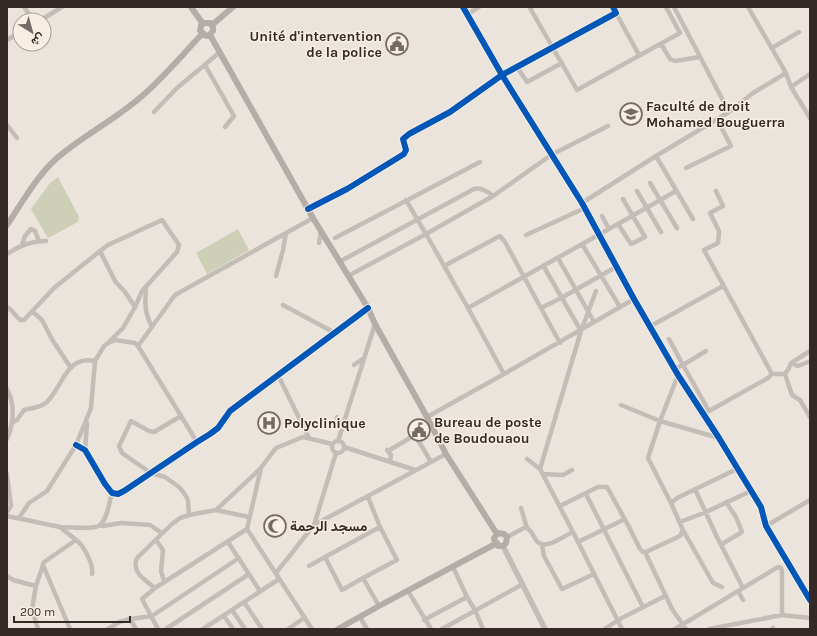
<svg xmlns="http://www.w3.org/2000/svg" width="817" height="636" viewBox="0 0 817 636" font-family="Karla,Vazirmatn,sans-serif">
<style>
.green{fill:#cdd0b6}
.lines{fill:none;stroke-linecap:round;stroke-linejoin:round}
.minor{stroke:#c4bcb6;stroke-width:4.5}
.tertiary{stroke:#c4bcb6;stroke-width:5.5}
.secondary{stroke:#b5aca7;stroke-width:6}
.cycleway-casing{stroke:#f9eee4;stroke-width:8}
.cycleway{stroke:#0057b8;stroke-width:6}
.labels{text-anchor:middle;stroke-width:3;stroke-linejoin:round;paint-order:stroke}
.poi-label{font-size:14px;font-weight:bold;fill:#342925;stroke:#f9eee4;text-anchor:start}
</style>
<rect width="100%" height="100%" fill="#ebe4dd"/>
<!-- green -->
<path class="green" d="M58 177 79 217 78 222 48 238 31 209 50 183Z
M238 229 249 250 207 274 196 253Z"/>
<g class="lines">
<!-- minor -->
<path class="minor" d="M24 7 33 20
M463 7 502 75 582 203 634 299 678 375 719 438 761 507 766 526 810 600
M532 7 530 8 577 90 680 33 666 7
M748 7 786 73 791 87 810 118
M616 13 639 55
M468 14 479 7
M41 20 62 7
M7 40 20 32
M659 45 663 47 670 59 675 61 700 57
M772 48 799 32
M205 65 234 116 225 127
M517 67 527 82 562 63
M791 87 810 74
M154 112 177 88 220 52
M729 112 753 93 786 73
M7 125 17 138
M656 156 693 219
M686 168 731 146 717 119
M650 183 677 228
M637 191 661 232
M406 200 426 234 493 196 551 155 608 126
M582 203 656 156 729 112 674 7
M308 209 347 189 404 154 406 150 403 139 409 134 450 112 502 75 616 13 613 7
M602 216 609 229 618 224 631 244 645 237 623 199
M618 224 676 191
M526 235 585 208
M335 238 480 162
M319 243 321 231
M582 244 620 307
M22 245 25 236 31 229 35 231 39 241
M100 251 115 281 125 292 135 307
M7 254C18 246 32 241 46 241
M558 258 594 322
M339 262 474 189C481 187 487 191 493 196
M444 266 500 236 505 242 560 343
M544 267 581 331
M276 276 283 250 286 233
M348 276 426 234 468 308 609 229
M146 286C145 304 144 311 152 327
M283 305 335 333
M7 308H9L20 320H24L54 288 100 251 108 245 162 220 179 245 177 252 142 291 135 307 123 328 108 343
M541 308 561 298 616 267
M33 312 42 320 53 341 71 368
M649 327 723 286
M669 339 683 365 674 369
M138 346 175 295 313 218
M706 351 683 365 709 411
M791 363 798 366 808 362
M354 365 364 358
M504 374 634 299
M772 374H785
M785 374 792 395 800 400 810 417
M785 374 789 368 791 363 810 351
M278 375 309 438
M7 389C15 404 14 423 7 439
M621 405 660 421 678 375
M702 413 709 411 768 378 772 374 704 250 718 243 719 231 710 213 723 206 716 191
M337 417 342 430
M427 417 504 374 468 308
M13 422 17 420 24 410C32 408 40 408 47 402 63 386 66 355 95 361
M332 447a6 6 0 1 1 12 0a6 6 0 1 1-12 0Z
M338 441 375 324
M76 445 85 450 105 484 112 493 118 494 124 491 197 442 210 434 218 428 230 411 368 308
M344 447 415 470
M85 450 87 423
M387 450 391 455 390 462
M388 451 415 435 431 462
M527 459 540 469 573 532
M261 468 247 529 312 629
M540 469 581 331 596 291
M7 474 11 506 7 512
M543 474 563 475 572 470
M695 489 716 535 743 588
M586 494 643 607
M368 497 380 527 397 560 363 578 379 606
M671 503 677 498 737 469
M560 506 598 487H607L628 525 640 549 643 552H646L680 536 683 530 671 503 648 458 660 421 719 438
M521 508 527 528
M216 510 249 517
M189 515 216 510 260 469 276 448 303 437 332 444
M7 516 60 527 76 540 44 562 36 586 32 609 38 629
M19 518 29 503 47 491 76 445 91 408 95 361 104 346 108 343 115 340 135 343 138 346 197 442
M680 522 706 512 751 491
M100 525 103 526 121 523 150 525 162 533
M314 525 446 454
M766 526 810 500
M60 527C68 527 95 530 100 525 108 518 109 502 112 493
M683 530 713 583 722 587
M507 537 524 528H527C532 531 533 536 536 540 544 552 563 536 573 532L578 542 625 519
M76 540C83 544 94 565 92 574
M156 540 163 550 161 571 164 581
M228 542 260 591
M578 542 622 629
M722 544 742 532 736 517 726 502
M542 545 544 556 562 589 594 574
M645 552 672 609 686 629
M43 565 70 629
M309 566 325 557
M453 567 467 597 475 610 483 629
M276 573 314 525 336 453
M7 576 13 580 36 586
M363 578 342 590 325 557 380 527
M155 588 247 529
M408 591 431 629
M738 591 743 600
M244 602 262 629
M232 610 245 629
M224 616 233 629
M360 617 367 629
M130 619 152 616 239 558
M424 620 467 597
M108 629 119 622 130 619 136 629
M158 629 142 599 155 588C145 580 131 572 137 558L172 524 180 518 189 515 188 500 184 493 179 487 165 477 151 473 122 453 119 446 131 421 149 431 154 432 181 416
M166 629 249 574
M203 629 279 579
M288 629 304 618
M442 629 523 584
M605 629 618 620 665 596
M675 629 778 567 781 568 782 571V615
M709 629 782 615 810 618
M772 629 773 628"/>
<!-- tertiary -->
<path class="tertiary" d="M503 546 545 629"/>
<!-- secondary -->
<path class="secondary" d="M191 7 203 24
M205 23H210L213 27V31L208 36 204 35 200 31 201 25Z
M212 25 233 7
M210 35 313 218 368 308 375 324 427 417 446 454 497 534
M7 225C22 203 36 177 56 159 82 136 115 120 142 96 164 77 183 54 203 33
M498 533 504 534 507 537 506 543 503 546H498L497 543H495L494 538Z
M338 629 379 606 497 543"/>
<!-- cycleway casing -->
<g class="cycleway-casing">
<path id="cycleway" d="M463 7 502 75 582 203 634 299 678 375 719 438 761 507 766 526 810 600
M308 209 347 189 404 154 406 150 403 139 409 134 450 112 502 75 616 13 613 7
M76 445 85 450 105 484 112 493 118 494 124 491 197 442 210 434 218 428 230 411 368 308"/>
</g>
<!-- cycleway -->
<use href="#cycleway" class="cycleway"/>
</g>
<!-- icons -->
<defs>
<g id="civic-ring" transform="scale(1.15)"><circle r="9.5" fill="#f9eee4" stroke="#746a65" stroke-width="1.5"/><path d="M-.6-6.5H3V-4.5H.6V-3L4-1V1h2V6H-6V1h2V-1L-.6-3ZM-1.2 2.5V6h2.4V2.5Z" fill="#746a65"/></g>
<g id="university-ring" transform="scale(1.15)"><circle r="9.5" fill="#f9eee4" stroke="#746a65" stroke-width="1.5"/><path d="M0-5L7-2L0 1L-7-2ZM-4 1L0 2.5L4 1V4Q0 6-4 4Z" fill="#746a65"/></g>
<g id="hospital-ring" transform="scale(1.15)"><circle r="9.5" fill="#f9eee4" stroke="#746a65" stroke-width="1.5"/><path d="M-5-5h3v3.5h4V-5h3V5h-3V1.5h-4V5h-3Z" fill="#746a65"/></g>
<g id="mosque-ring" transform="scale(1.15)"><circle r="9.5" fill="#f9eee4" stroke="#746a65" stroke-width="1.5"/><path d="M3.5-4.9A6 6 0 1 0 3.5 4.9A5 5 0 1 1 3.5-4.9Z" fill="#746a65"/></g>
</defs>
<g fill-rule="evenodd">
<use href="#civic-ring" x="397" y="44"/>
<use href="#university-ring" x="631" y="114"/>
<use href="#hospital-ring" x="269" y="423"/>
<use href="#civic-ring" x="419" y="430"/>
<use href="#mosque-ring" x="275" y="526"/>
</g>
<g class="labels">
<!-- poi labels -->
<g class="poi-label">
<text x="382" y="41" text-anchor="end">Unité d'intervention<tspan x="382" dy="16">de la police</tspan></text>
<text x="646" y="111">Faculté de droit<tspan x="646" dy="16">Mohamed Bouguerra</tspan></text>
<text x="434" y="427">Bureau de poste<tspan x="434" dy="16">de Boudouaou</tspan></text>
<text x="284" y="428">Polyclinique</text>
<text x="290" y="531">مسجد الرحمة</text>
</g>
</g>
<!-- border -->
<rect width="817" height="636" fill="none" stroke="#342925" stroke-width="16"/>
<!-- north arrow -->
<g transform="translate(32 32) rotate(143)"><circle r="19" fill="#f9eee4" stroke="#aa9f98"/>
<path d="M0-3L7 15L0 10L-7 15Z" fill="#746a65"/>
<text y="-6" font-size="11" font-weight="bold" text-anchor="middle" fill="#342925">ش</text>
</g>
<!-- scale -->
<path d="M14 616v6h116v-6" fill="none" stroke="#342925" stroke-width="2"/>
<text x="20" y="616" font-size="12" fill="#342925" stroke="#f9eee4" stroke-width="3" paint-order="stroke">200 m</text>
</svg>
